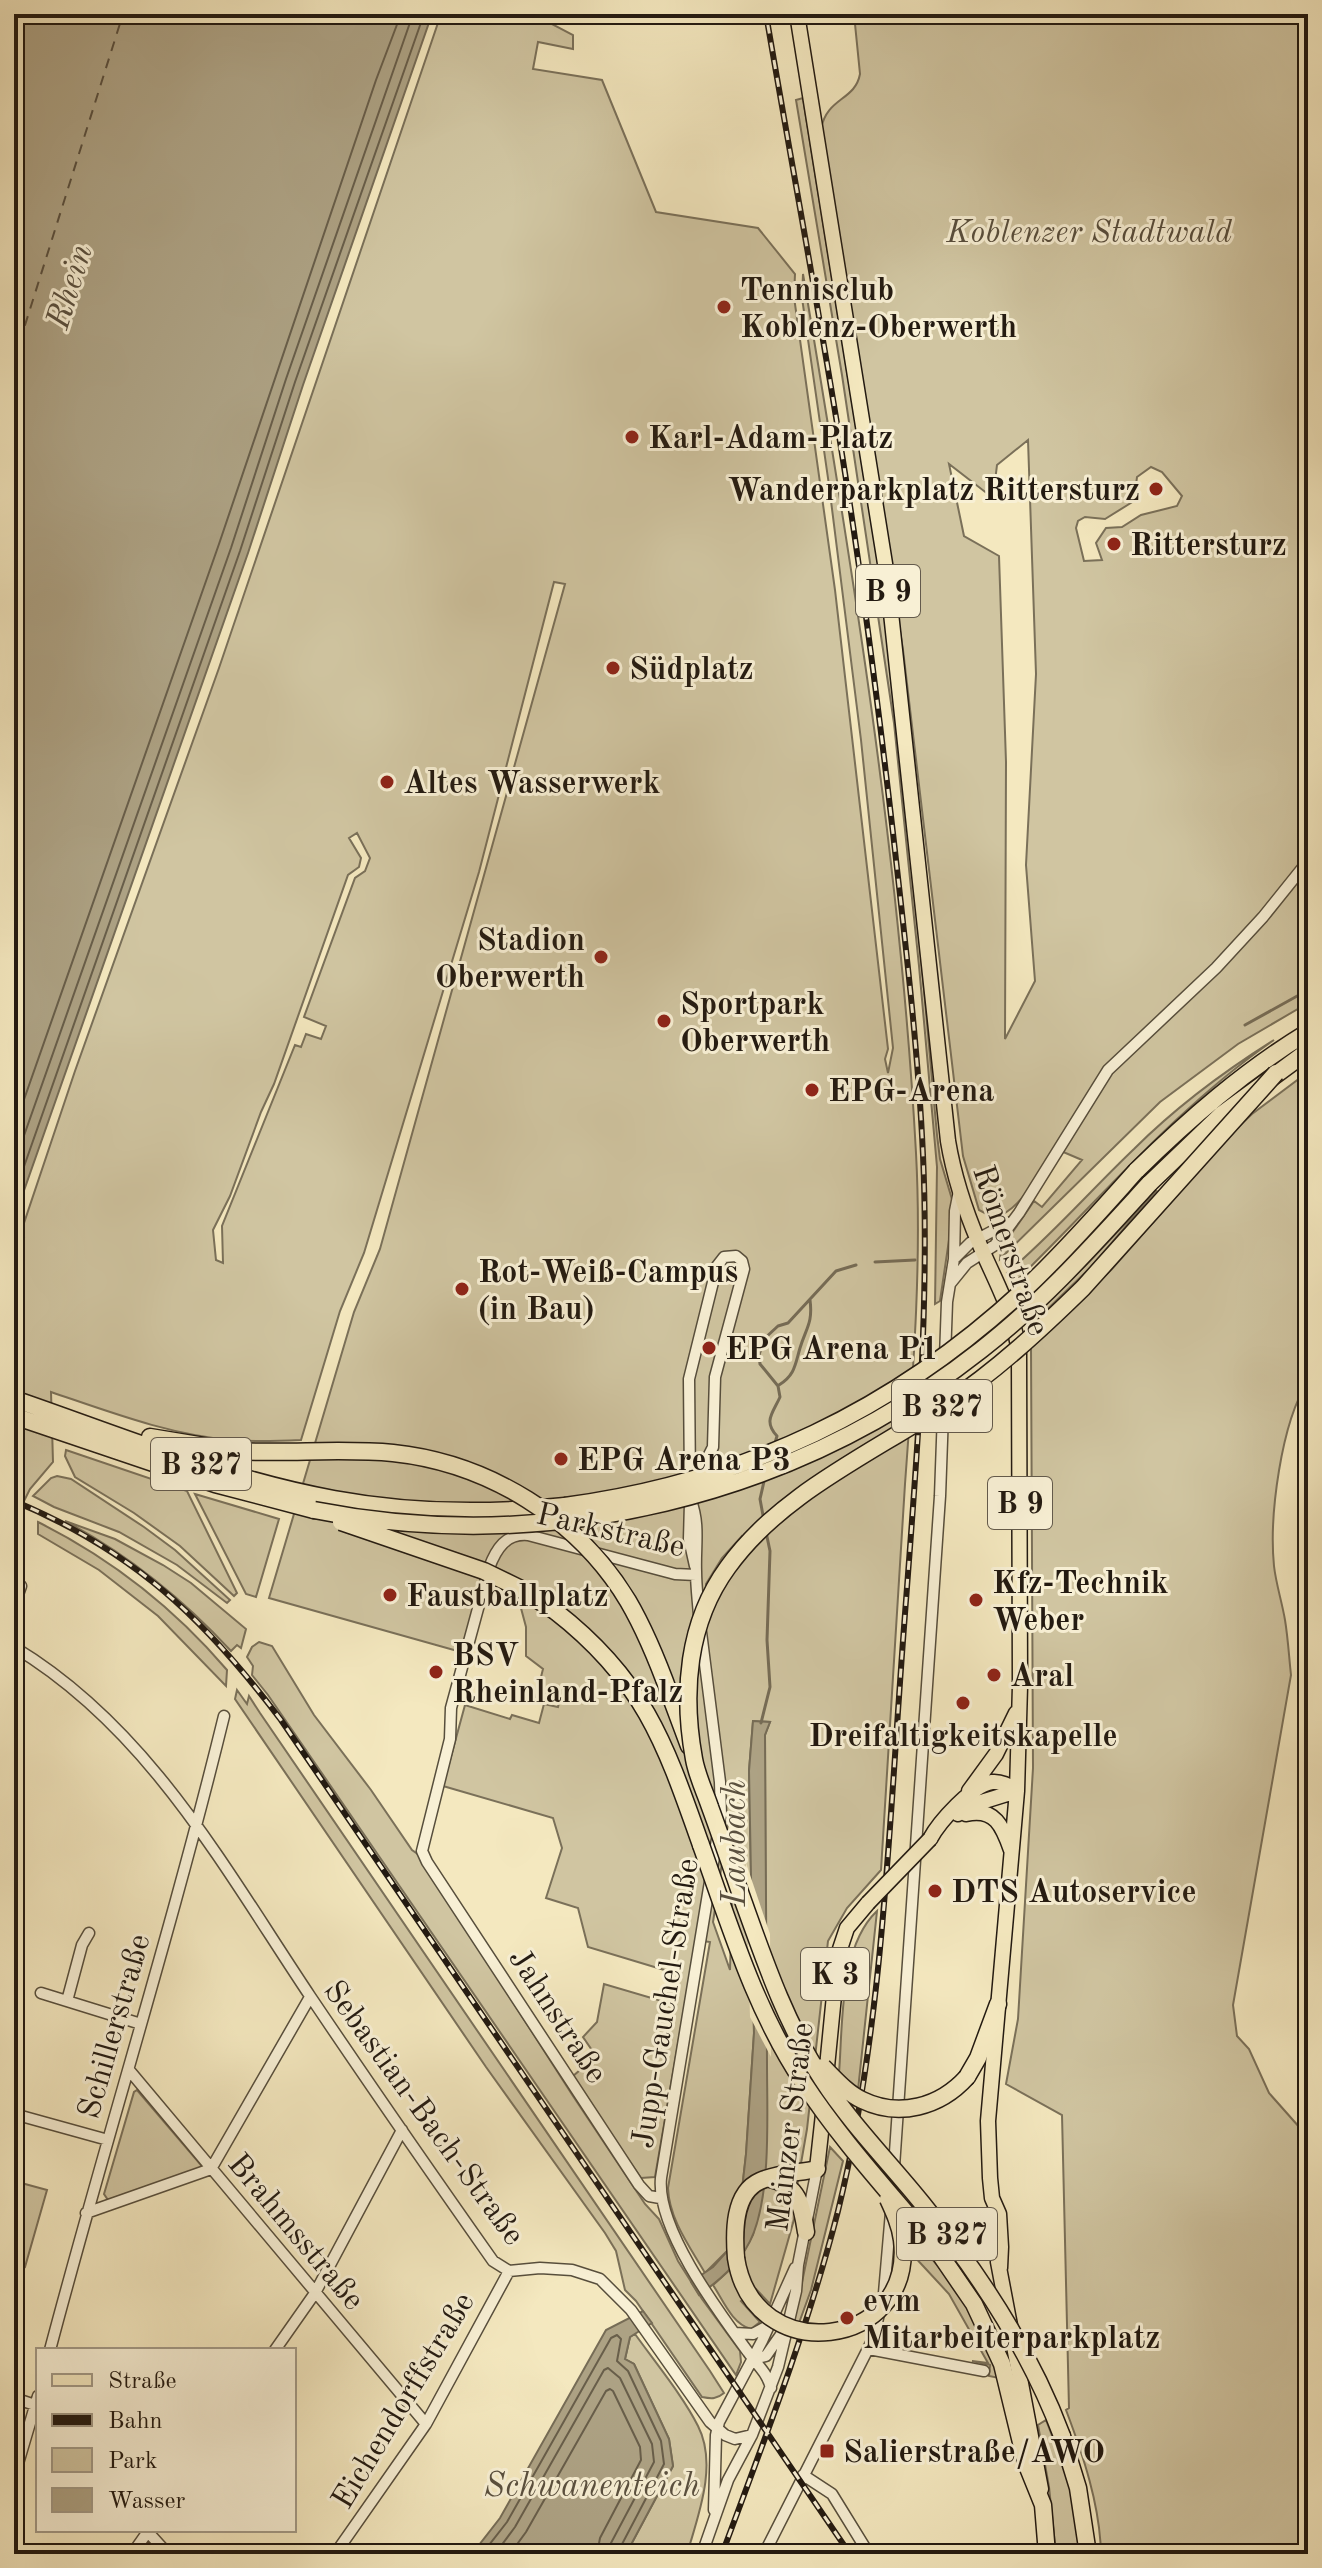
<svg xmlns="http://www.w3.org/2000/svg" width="1322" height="2568" viewBox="0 0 1322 2568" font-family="'Old Standard TT',serif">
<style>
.green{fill:#d0c5a1;stroke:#7a7059;stroke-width:2;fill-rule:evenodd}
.water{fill:#ada284;stroke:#766c56;stroke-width:2}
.pier{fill:#f4e8bf}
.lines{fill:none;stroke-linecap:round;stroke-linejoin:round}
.shore{stroke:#685e4a;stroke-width:2}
.stream{stroke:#766c56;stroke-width:3}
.ferry{stroke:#5a503f;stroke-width:2;stroke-dasharray:10 8;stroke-linecap:butt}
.minor-casing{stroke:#574e3c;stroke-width:13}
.major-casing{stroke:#231a11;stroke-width:17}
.highway-casing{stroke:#231a11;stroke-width:19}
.minor{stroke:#f8f0d5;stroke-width:10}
.major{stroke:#f4e8bf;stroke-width:14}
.highway{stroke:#f4e8bf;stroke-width:16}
.rail-casing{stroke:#231a11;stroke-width:6}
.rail{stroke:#f8f0d5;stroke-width:3;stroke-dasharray:9;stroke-linecap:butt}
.major-bridge-casing{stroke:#231a11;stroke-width:17;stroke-linecap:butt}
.highway-bridge-casing{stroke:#231a11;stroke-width:19;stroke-linecap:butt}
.major-bridge{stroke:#f4e8bf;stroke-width:14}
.highway-bridge{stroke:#f4e8bf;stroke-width:16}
.poi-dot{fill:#8f2418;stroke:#f8f0d5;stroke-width:3}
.labels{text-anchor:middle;stroke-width:6;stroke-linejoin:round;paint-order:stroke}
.shield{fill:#f8f0d5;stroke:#635a4c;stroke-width:2}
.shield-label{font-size:30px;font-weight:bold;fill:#231a11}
.park-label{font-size:32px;font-style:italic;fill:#574d3c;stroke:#f8f0d5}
.poi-label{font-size:32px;font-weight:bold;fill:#231a11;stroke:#f8f0d5;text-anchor:start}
.street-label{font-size:32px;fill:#231a11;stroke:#f8f0d5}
.water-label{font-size:34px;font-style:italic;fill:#5a503f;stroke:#f8f0d5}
</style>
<rect width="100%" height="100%" fill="#f4e8bf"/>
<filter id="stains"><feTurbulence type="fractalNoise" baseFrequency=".0025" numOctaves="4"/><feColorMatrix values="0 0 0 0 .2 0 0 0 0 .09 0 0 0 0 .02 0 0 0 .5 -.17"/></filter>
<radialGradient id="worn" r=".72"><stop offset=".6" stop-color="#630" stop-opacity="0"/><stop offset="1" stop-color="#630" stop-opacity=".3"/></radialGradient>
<!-- green -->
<path class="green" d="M441 14H533L573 35V49L538 42 533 69 602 80 656 212 758 228 795 274 794 297 835 590 888 1049 885 1059 888 1073 893 1048 861 740 829 485 802 298 803 274C852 565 900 858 916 1153 922 1263 913 1374 905 1484 897 1612 889 1741 881 1870L847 1908 828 1941 807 2129 796 2192 797 2209 770 2304 756 2289 741 2301 760 2322 751 2329C732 2324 723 2300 713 2285L738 2262 753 2235 761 2199 766 2130 765 1735 770 1722 753 1721 749 1771 754 2033 746 2154 738 2225 732 2246 705 2273C690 2247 669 2219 668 2188L710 1942 696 1940 655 2177 641 2178 572 2077 596 2056 583 2037 597 2022 604 1984 665 2002 671 1972 588 1947 578 1908 546 1898 562 1848 553 1818 443 1786 465 1705 510 1719 512 1715 539 1723 544 1704 558 1707 559 1703 536 1697 543 1669 526 1656V1627L518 1597 482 1579 461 1652 269 1598 354 1312 380 1249 565 584 554 582 479 872 364 1253 340 1311 301 1440C278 1441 255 1442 232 1440 170 1435 110 1412 51 1392L53 1462 30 1489 14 1521V1263L24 1238 20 1235 75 1071 219 668ZM357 833 370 858 365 871 355 878 304 1017 326 1026 321 1039 306 1034 301 1047 295 1045 222 1226 223 1263 216 1260 213 1230 230 1196 261 1112 274 1084 348 875 359 867 361 858 349 838ZM741 1537V1560L721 1589 708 1615 706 1584 722 1558ZM729 1817 734 1829 730 1970 713 1922Z
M854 14H1308V1003L1238 1044 1160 1102 1000 1259 1001 1249 1034 1201 1042 1207 1082 1160 1054 1148C1039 1172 1023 1209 994 1218L979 1210 963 1156 903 650 821 129C827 97 855 101 860 74ZM1028 440 1036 674 1026 865 1035 981 1005 1039 1006 762 999 556 964 536 949 464 993 498 997 465ZM1151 467 1162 472 1182 496 1177 506 1141 515 1122 527 1106 528 1096 543 1102 560 1084 561 1076 528 1078 521 1085 517 1105 519 1134 501 1137 477Z
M803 98 881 582 907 799 937 1135 940 1159 954 1206 940 1301 935 1304 937 1167 919 966 894 723 842 375 796 100Z
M1274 1040C1174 1109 1098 1202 1012 1285L1007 1273C1052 1235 1091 1190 1134 1149 1176 1107 1223 1072 1274 1040Z
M1308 1072V1381C1281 1423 1269 1516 1274 1566 1276 1584 1282 1602 1285 1620 1288 1638 1289 1657 1291 1675L1233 2005 1237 2036 1249 2049 1269 2093 1308 2137V2554H1101C1100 2505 1083 2455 1066 2410L1069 2408 1062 2115 1006 2084 1018 2019 1033 1768 1031 1347 1111 1270 1233 1132 1252 1114Z
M1157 1190 1091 1267 1030 1326 1028 1320 1087 1264Z
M66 1450 187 1491 237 1593 234 1596 180 1546 134 1513 75 1477 65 1456Z
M57 1476 71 1479 144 1527 175 1550 230 1600 227 1603 177 1565 119 1532 54 1507 33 1496 51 1478Z
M195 1494 279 1519 256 1597 246 1594Z
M65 1521 115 1539 163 1565 191 1583 246 1629 241 1648 237 1645 231 1651C182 1598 129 1555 65 1521Z
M38 1522C110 1558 175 1609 227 1670L226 1686 158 1616 99 1570 38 1534Z
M259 1642 272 1646 314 1715 371 1790 412 1850 419 1855 573 2096 645 2204 659 2219 678 2261 702 2299 740 2351 741 2362 736 2375 268 1695 252 1675 253 1666 247 1657 252 1647Z
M237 1690 247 1704 249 1696 260 1713 710 2371 724 2393C717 2399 712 2399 702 2397L636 2301 625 2290 616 2251 605 2233 486 2067 235 1699Z
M877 1911 858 2090 839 2073C843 2023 839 1947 877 1911Z
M137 2090 201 2165 200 2168 108 2200 104 2194 134 2092Z
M830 2147 843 2161 811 2290 799 2323 794 2321Z
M14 2181 47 2190 25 2267 14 2264Z
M911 2238 915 2239 949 2279 976 2321 999 2378 989 2376 990 2365 972 2361 988 2363 949 2294 912 2254Z
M635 2334C655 2362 683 2396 698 2426 718 2465 698 2516 687 2554H626L673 2466 669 2439 634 2364 625 2359 630 2337Z
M1046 2420 1053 2438H1056L1074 2499 1081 2554H1056L1049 2487 1038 2425Z"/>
<!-- water -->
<path class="water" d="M14 14H432L303 385 248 553 14 1219Z
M753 1721 770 1722 765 1735C765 1845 767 1954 767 2063 767 2112 771 2187 754 2232 744 2259 723 2278 699 2295L691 2282 713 2267 731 2247 738 2225 746 2154 754 2033 749 1771Z
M643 2311 652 2323 630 2337 625 2359 634 2364 669 2439 673 2466 626 2554H472L500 2518 606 2330Z"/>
<!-- pier -->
<path class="pier" d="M746 1863 770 1934 771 2057 750 2017Z"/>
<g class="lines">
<!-- shore -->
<path class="shore" d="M14 1128 219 544 376 80 401 14
M14 1164 231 548 286 379 413 14
M14 1195 240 551 295 382 424 14
M482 2554 507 2522 611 2338 617 2335 621 2339 617 2361 628 2371 661 2441 664 2464 620 2548 619 2554
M495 2554 515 2527 604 2370 608 2368 620 2378 652 2444 654 2462 611 2543 609 2554
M510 2554 526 2532 606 2391 610 2389 613 2391 640 2447 641 2460 600 2538 597 2554"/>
<!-- stream -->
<path class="stream" d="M1245 1025 1308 990
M875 1262 915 1260
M779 1385C795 1375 795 1365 800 1348 806 1328 813 1323 810 1300
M775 1443 777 1436C763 1421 773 1413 780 1397L778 1386 760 1364 759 1355 764 1339 778 1326 788 1323 836 1271 856 1265
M764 1521 760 1499 765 1477
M761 1723 770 1687 767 1640 770 1551 766 1532"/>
<!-- ferry -->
<path class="ferry" d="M14 360 123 14"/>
<!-- minor casing -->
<g class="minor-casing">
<path id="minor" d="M954 1259 970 1243 1008 1223
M950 1284 967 1263 995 1245 1019 1213 1108 1070 1216 968 1263 917 1308 861
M690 1473 708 1457 713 1447 715 1377 744 1269 742 1261 736 1256 724 1257 717 1266 689 1379 690 1483
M691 1501C700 1524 695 1547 696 1571 696 1586 698 1601 699 1616
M690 1503 689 1539 695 1566
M14 1606 21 1586
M701 1632 720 1782 721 1815 661 2178C656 2228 718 2311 748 2352 757 2365 767 2372 771 2388
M14 1647C149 1728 225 1869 310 1996 370 2085 431 2173 493 2261L509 2271 540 2268 572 2270 600 2279 631 2310 710 2422 725 2435 735 2439 752 2435
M41 1993 141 2024
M67 2001 82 1945 89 1933
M129 2070 426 2424
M14 2114 108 2140
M892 2196 940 1496 947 1302 954 1259 955 1211 959 1191
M660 2198 649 2196 639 2185 427 1862 422 1851 450 1739 451 1708 489 1568C496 1549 506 1533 528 1535L675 1574 696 1575
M86 2213 211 2169 310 1997
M735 2333 753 2334 766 2327
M869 2349 984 2371
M50 2350C106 2138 172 1929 224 1716
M275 2350 315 2293 402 2130
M753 2359 766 2356 782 2333
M14 2398 38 2406
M803 2475 832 2494 869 2554
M14 2477 38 2396
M714 2510 716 2435 719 2422 762 2341 795 2268
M146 2530 168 2554
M132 2554 149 2530
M335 2554 426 2424 509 2271
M702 2554 728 2480 752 2435 778 2367 796 2291 798 2265 817 2169
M764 2554 873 2339 884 2293 891 2212"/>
</g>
<!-- major casing -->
<g class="major-casing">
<path id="major" d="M797 14 887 576 948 1141C954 1177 965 1210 979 1243 994 1279 1015 1314 1019 1354L1020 1686 1017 1791 988 2121 990 2178 992 2198 999 2214 1001 2247 1000 2268
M969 1791 996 1754 1016 1713
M958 1814 975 1804 1017 1791
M966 1814C995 1807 1003 1827 1011 1850
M930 1839C939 1822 972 1785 992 1782 1002 1781 1009 1786 1017 1791
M826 2077 838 1955 847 1928 868 1903
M817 2169 824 2105
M998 2262 1041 2489"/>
</g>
<!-- highway casing -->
<g class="highway-casing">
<path id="highway" d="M1136 1171C1189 1119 1244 1071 1308 1032
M1149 1184 1221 1115 1308 1051
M14 1399C119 1435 224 1479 334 1499 410 1513 489 1514 565 1506
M14 1416 215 1484 314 1510
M150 1437 235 1451
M555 1611C644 1680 665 1743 701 1845
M670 1695 689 1746
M967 2077 978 2058 998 2004
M770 2179C799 2185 802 2206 806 2232
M937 2250 974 2304 1002 2364 1026 2463 1043 2505 1047 2554
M736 2258C734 2233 733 2193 760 2181 777 2173 799 2173 817 2169
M1062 2436 1078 2488 1088 2554"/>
</g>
<!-- minor -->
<use href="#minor" class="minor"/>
<!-- major -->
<use href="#major" class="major"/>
<!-- highway -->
<use href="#highway" class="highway"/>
<!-- rail casing -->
<g class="rail-casing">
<path id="rail" d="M14 1501C134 1551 204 1618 281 1720L850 2554
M722 2554C764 2441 808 2328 838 2211 879 2043 887 1869 899 1697 911 1517 931 1336 923 1155 918 1047 905 940 893 833 879 712 864 593 845 473 821 320 792 167 766 14"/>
</g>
<!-- rail -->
<use href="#rail" class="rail"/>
<!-- major-bridge casing -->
<g class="major-bridge-casing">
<path id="major-bridge" d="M868 1903 930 1839"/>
</g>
<!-- highway-bridge casing -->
<g class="highway-bridge-casing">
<path id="highway-bridge" d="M235 1451C288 1454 341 1448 393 1453 488 1463 578 1518 628 1601 645 1630 658 1662 670 1695
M565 1506C744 1482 896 1410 1028 1286 1066 1250 1101 1210 1136 1171
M314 1510C549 1556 793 1498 981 1350 1043 1302 1096 1242 1149 1184
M341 1522 484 1571 519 1588 555 1611
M701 1845C730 1926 755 2010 803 2082 842 2142 892 2195 937 2250
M823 2067C835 2079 847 2093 862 2100 899 2118 940 2107 967 2077
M736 2258C753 2370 915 2349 902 2240 900 2225 894 2212 888 2199
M1062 2436C1030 2350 979 2273 922 2203 889 2162 851 2124 822 2079 785 2022 764 1959 741 1895 731 1866 721 1837 710 1807 705 1792 697 1776 694 1759 682 1693 687 1623 728 1567 781 1493 873 1453 946 1404 996 1371 1041 1329 1083 1288L1276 1073"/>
</g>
<!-- major-bridge -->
<use href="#major-bridge" class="major-bridge"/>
<!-- highway-bridge -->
<use href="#highway-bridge" class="highway-bridge"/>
</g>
<!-- markers -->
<g class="poi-dot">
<circle cx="724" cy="307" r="8"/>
<circle cx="632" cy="437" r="8"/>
<circle cx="1156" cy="489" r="8"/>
<circle cx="1114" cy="544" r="8"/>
<circle cx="613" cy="668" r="8"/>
<circle cx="387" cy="782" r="8"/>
<circle cx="601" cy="957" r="8"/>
<circle cx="664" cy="1021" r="8"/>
<circle cx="812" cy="1090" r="8"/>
<circle cx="462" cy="1289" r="8"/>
<circle cx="709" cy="1348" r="8"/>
<circle cx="561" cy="1459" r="8"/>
<circle cx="390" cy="1595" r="8"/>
<circle cx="976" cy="1600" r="8"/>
<circle cx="436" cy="1672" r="8"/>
<circle cx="994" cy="1675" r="8"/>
<circle cx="963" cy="1703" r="8"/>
<circle cx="935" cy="1891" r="8"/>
<circle cx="847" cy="2318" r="8"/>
<rect x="819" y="2443" width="16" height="16" rx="4"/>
</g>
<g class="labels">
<!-- shield labels -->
<g class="shield">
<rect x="856" y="565" width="64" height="52" rx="6"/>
<rect x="892" y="1380" width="100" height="52" rx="6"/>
<rect x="151" y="1438" width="100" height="52" rx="6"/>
<rect x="988" y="1477" width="64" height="52" rx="6"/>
<rect x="801" y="1948" width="68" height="52" rx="6"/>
<rect x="897" y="2208" width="100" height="52" rx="6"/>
</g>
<g class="shield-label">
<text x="888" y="601">B 9</text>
<text x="942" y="1416">B 327</text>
<text x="201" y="1474">B 327</text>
<text x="1020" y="1513">B 9</text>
<text x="835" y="1984">K 3</text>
<text x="947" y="2244">B 327</text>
</g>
<!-- park labels -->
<g class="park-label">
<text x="1089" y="242">Koblenzer Stadtwald</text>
</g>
<!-- poi labels -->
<g class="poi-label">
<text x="740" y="300">Tennisclub<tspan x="740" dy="37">Koblenz-Oberwerth</tspan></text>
<text x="648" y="448">Karl-Adam-Platz</text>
<text x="1140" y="500" text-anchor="end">Wanderparkplatz Rittersturz</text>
<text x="1130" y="555">Rittersturz</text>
<text x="629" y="679">Südplatz</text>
<text x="403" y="793">Altes Wasserwerk</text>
<text x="585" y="950" text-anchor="end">Stadion<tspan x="585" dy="37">Oberwerth</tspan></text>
<text x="680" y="1014">Sportpark<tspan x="680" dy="37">Oberwerth</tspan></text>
<text x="828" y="1101">EPG-Arena</text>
<text x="478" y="1282">Rot-Weiß-Campus<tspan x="478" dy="37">(in Bau)</tspan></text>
<text x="725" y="1359">EPG Arena P1</text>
<text x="577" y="1470">EPG Arena P3</text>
<text x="992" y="1593">Kfz-Technik<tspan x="992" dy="37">Weber</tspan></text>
<text x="406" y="1606">Faustballplatz</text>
<text x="452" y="1665">BSV<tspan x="452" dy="37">Rheinland-Pfalz</tspan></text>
<text x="1010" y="1686">Aral</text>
<text x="963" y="1746" text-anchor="middle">Dreifaltigkeitskapelle</text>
<text x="951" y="1902">DTS Autoservice</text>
<text x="863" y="2311">evm<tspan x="863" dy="37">Mitarbeiterparkplatz</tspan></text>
<text x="843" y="2462">Salierstraße/AWO</text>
</g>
<!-- street labels -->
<g class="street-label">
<text transform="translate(1012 1250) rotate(71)" y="11">Römerstraße</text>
<text transform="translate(611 1529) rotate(13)" y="11">Parkstraße</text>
<text transform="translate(664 2003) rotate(-81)" y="11">Jupp-Gauchel-Straße</text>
<text transform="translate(559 2015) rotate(57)" y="11">Jahnstraße</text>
<text transform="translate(113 2026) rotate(-74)" y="11">Schillerstraße</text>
<text transform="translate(425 2112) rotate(54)" y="11">Sebastian-Bach-Straße</text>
<text transform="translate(789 2127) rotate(-83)" y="11">Mainzer Straße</text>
<text transform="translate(297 2231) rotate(50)" y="11">Brahmsstraße</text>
<text transform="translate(402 2400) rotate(-59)" y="11">Eichendorffstraße</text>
</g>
<!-- water labels -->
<g class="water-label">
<text transform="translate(68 286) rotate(-73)" y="12">Rhein</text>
<text transform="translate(733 1843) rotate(-90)" y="12">Laubach</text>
<text x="592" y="2496">Schwanenteich</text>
</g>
</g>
<!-- margin -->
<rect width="1322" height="2568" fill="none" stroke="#f4e8bf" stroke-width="48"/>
<rect x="16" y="16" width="1290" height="2536" fill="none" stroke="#231a11" stroke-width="4"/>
<rect x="24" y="24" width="1274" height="2520" fill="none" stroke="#231a11" stroke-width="2"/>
<!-- legend -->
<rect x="36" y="2348" width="260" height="184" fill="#f8f0d5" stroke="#a39a87" stroke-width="2"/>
<rect x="52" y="2374" width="40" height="12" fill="#f4e8bf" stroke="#a39a87" stroke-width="2"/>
<text x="108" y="2388" font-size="24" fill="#231a11">Straße</text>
<rect x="52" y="2414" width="40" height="12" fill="#231a11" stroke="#a39a87" stroke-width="2"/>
<text x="108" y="2428" font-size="24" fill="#231a11">Bahn</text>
<rect x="52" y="2448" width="40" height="24" fill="#d0c5a1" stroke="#a39a87" stroke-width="2"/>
<text x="108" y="2468" font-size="24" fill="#231a11">Park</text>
<rect x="52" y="2488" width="40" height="24" fill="#ada284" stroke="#a39a87" stroke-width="2"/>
<text x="108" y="2508" font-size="24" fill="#231a11">Wasser</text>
<rect width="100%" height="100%" filter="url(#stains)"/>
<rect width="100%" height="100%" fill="url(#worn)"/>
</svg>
